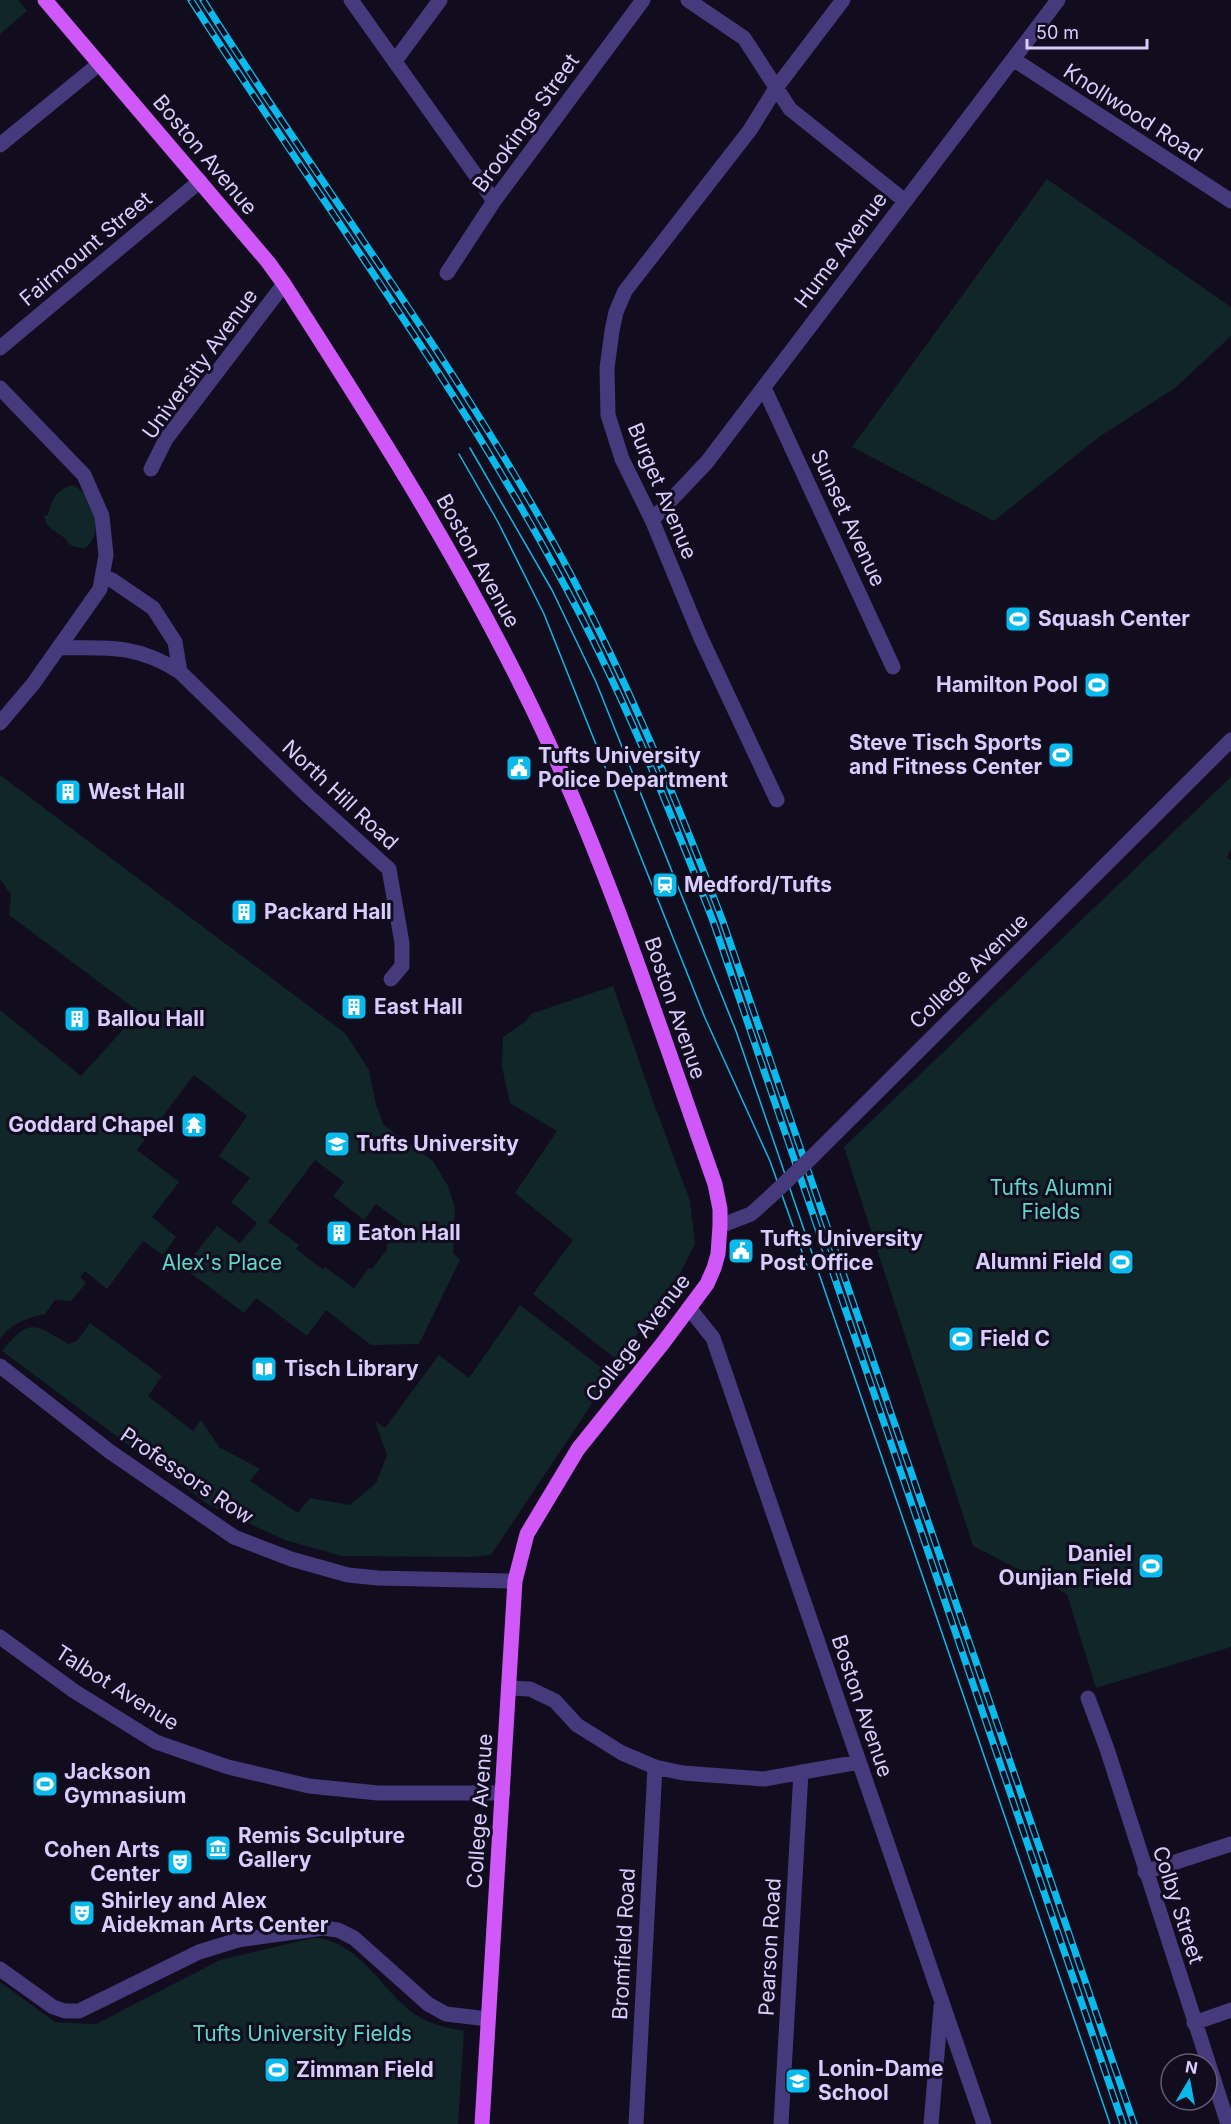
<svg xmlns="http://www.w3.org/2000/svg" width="1231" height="2124" viewBox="0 0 1231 2124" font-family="Inter,sans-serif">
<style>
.green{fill:#102628;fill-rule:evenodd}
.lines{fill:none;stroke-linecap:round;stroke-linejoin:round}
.minor{stroke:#443a7c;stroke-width:15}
.major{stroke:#d058f8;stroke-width:15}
.tram{stroke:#0abaec;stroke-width:1.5}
.rail-casing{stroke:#0abaec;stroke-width:7}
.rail{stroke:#120d1e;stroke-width:4.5;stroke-dasharray:14;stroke-linecap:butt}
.minor-bridge{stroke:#443a7c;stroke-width:15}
.labels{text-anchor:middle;stroke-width:6;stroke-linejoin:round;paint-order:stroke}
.street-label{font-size:21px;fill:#d8cdfd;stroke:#120d1e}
.poi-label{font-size:21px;font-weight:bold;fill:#d8cdfd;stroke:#120d1e;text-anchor:start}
.park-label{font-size:21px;fill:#5cd9c9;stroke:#120d1e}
</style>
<rect width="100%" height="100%" fill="#120d1e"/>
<!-- green -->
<path class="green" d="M0 0H18L27 11 0 34Z
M1047 179 1231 307V336L1175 388 1099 437 994 521 852 447Z
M72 485C93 493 106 533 85 548 65 547 72 542 59 534 51 529 47 527 44 516L48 515C52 499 56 490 72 485Z
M0 775 345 1033 369 1070 376 1105 384 1125 433 1161 448 1186 455 1208 453 1253 460 1260 419 1344 371 1345 326 1310 307 1336 256 1298 244 1313 184 1268 217 1226 240 1243 257 1223 231 1202 250 1178 219 1156 247 1116 194 1075 137 1150 179 1182 152 1217 176 1237 163 1255 143 1241 107 1289 85 1271 80 1277 86 1283 71 1301 55 1300 45 1314C26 1318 12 1323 0 1339V1010L81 1076 139 1012 9 915 11 895 0 879ZM315 1160 344 1182 333 1196 364 1220 376 1204 403 1224 386 1246 388 1248 372 1269 369 1268 354 1288 325 1267 322 1269 296 1249 299 1245 268 1222Z
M1231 777V848L1227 858 1231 860V1647L1096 1688 1067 1594 973 1546 844 1147Z
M613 986 653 1101 690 1201 695 1244 673 1288 617 1360 533 1294 573 1240 515 1193 557 1131 510 1103 502 1067 503 1037 525 1022 531 1014Z
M520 1305 611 1375 491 1555 471 1557 342 1556 285 1540 209 1505 2 1351C29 1318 34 1323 68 1344L77 1341 90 1323 162 1376 148 1396 193 1431 201 1420 219 1447 260 1469 250 1481 298 1513 310 1498 350 1505 376 1483 387 1455 375 1421 385 1428 439 1355 469 1378Z
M313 1938C356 1939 379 1985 409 2010 424 2023 446 2028 464 2031L458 2124H0V1982L55 2022 96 2024 220 1960Z"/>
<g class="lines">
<!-- minor -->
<path class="minor" d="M351 0 494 201
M688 0 744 38 790 109 905 201
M1013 59 1231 201
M395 61 440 0
M0 145 99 64
M447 273 494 201 643 0
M0 348 200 181
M0 388 84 475 102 516 106 555 100 589 33 684 0 723
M764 388 893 667
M151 469 166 439 284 284
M652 520 707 462 1058 0
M103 576 112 580 153 608 175 642 180 672
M60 648C109 647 138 645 180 672L308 796 389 869 402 943V966L391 979
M777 800 700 636 652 520 622 459 608 415 607 368 612 331 616 312 625 291 750 130 776 88 843 0
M815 1154 1231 740
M720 1226 751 1214 771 1196
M689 1308 713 1338 984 2124
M0 1366 109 1451 234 1537 291 1559 348 1575 378 1578 515 1581
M0 1637 74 1691 156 1742 228 1767 309 1786 378 1793H503
M509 1688 530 1689 555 1701 577 1725 622 1753 655 1767 683 1773 764 1779 859 1762
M1088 1698 1107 1749 1228 2124
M1145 1872 1231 1844
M0 1969 53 2007 65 2011H79L199 1952 238 1940 323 1928 338 1930 354 1938 428 2004 446 2014 488 2019
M1194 2023 1231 2010
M636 2124 655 1767
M781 2124 801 1772
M931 2124 941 2007"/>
<!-- major -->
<path class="major" d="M45 0 268 262 284 284C380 433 476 584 550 746 615 888 663 1037 715 1184L720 1209V1226L718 1254 714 1268 707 1284 663 1343 578 1449 527 1534 515 1581 482 2124"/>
<!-- tram -->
<path class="tram" d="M470 448 552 590 596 682 736 1031 1110 2124
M459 454 498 522 544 614 705 1018 770 1161 807 1266"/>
<!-- rail casing -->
<g class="rail-casing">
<path id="rail" d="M191 0C314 192 451 375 559 575 620 686 667 803 713 921L1123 2124
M203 0C324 192 464 373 570 573 629 685 677 801 722 919L1134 2124"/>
</g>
<!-- rail -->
<use href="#rail" class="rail"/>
<!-- minor-bridge -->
<path class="minor-bridge" d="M771 1196 815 1154"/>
</g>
<!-- icons -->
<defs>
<g id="stadium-square" transform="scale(1.35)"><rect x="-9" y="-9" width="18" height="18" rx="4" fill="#0abaec" stroke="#120d1e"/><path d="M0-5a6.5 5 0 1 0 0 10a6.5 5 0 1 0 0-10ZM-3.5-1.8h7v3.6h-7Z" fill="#fff"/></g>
<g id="civic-square" transform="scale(1.35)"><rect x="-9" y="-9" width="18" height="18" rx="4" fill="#0abaec" stroke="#120d1e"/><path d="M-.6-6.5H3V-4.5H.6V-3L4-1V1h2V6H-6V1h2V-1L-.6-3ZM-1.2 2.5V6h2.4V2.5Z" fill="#fff"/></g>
<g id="building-square" transform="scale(1.35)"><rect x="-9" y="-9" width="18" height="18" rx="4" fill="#0abaec" stroke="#120d1e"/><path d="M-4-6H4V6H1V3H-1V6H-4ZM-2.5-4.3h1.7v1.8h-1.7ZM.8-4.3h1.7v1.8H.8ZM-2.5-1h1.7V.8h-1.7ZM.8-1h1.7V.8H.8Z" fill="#fff"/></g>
<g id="station-square" transform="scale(1.35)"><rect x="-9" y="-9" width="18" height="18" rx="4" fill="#0abaec" stroke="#120d1e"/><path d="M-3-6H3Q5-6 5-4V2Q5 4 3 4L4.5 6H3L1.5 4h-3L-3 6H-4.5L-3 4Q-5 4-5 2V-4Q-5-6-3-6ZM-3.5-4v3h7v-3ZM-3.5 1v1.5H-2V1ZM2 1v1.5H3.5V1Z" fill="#fff"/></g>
<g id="temple-square" transform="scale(1.35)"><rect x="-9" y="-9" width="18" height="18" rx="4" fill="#0abaec" stroke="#120d1e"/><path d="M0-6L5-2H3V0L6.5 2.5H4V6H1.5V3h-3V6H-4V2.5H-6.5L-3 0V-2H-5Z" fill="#fff"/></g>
<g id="university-square" transform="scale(1.35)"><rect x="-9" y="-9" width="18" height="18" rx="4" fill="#0abaec" stroke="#120d1e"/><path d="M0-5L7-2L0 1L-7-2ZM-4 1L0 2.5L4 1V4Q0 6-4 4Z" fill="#fff"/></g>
<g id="library-square" transform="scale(1.35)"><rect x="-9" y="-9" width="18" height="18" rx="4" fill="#0abaec" stroke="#120d1e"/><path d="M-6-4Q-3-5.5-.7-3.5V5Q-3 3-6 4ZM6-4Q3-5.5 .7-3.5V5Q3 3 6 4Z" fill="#fff"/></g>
<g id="museum-square" transform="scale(1.35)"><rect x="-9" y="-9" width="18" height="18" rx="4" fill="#0abaec" stroke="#120d1e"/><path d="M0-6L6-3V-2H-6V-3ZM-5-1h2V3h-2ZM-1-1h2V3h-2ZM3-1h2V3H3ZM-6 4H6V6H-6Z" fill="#fff"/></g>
<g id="theatre-square" transform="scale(1.35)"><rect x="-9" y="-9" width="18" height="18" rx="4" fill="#0abaec" stroke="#120d1e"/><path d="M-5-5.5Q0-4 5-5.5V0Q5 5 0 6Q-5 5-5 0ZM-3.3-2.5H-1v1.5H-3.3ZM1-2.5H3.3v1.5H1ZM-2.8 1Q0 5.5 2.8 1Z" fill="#fff"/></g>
<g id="school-square" transform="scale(1.35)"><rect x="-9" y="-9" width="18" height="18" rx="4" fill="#0abaec" stroke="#120d1e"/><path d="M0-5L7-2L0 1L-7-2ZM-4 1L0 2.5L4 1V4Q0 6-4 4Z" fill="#fff"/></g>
</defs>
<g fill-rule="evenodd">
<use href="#stadium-square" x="1018" y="619"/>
<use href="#stadium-square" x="1097" y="685"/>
<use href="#stadium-square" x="1061" y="755"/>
<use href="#civic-square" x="519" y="768"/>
<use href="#building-square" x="68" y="792"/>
<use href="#station-square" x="665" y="885"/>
<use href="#building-square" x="244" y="912"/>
<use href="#building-square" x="354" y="1007"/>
<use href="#building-square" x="77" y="1019"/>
<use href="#temple-square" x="194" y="1125"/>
<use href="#university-square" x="337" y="1144"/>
<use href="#building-square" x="339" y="1233"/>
<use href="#civic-square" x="741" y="1251"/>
<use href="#stadium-square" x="1121" y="1262"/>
<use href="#stadium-square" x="961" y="1339"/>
<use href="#library-square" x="264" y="1369"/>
<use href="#stadium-square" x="1151" y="1566"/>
<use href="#stadium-square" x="45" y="1784"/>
<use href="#museum-square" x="218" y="1848"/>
<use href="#theatre-square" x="180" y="1862"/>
<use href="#theatre-square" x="82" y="1913"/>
<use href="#stadium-square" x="277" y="2070"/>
<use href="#school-square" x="798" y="2081"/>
</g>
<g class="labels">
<!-- street labels -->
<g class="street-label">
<text transform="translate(1133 113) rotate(33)" y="7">Knollwood Road</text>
<text transform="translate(526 123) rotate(-54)" y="7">Brookings Street</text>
<text transform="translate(205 155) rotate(50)" y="7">Boston Avenue</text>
<text transform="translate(86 249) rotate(-40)" y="7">Fairmount Street</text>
<text transform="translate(841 250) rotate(-53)" y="7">Hume Avenue</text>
<text transform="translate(200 364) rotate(-54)" y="7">University Avenue</text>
<text transform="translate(662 491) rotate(67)" y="7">Burget Avenue</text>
<text transform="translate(848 518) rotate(65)" y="7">Sunset Avenue</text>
<text transform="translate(478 561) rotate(61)" y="7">Boston Avenue</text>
<text transform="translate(340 795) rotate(43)" y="7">North Hill Road</text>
<text transform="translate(969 971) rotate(-44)" y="7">College Avenue</text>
<text transform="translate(675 1008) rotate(71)" y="7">Boston Avenue</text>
<text transform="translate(638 1338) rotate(-52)" y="7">College Avenue</text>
<text transform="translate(187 1476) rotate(34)" y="7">Professors Row</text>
<text transform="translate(117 1688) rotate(32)" y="7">Talbot Avenue</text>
<text transform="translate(862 1706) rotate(71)" y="7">Boston Avenue</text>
<text transform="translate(480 1811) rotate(-86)" y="7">College Avenue</text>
<text transform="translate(1178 1905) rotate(72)" y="7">Colby Street</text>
<text transform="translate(624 1944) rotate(-87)" y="7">Bromfield Road</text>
<text transform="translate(770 1947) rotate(-87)" y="7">Pearson Road</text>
</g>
<!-- poi labels -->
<g class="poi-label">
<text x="1038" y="626">Squash Center</text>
<text x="1078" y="692" text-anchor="end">Hamilton Pool</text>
<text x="1042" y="750" text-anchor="end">Steve Tisch Sports<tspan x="1042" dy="24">and Fitness Center</tspan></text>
<text x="538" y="763">Tufts University<tspan x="538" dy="24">Police Department</tspan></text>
<text x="88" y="799">West Hall</text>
<text x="684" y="892">Medford/Tufts</text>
<text x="264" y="919">Packard Hall</text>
<text x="374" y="1014">East Hall</text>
<text x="97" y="1026">Ballou Hall</text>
<text x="174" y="1132" text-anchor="end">Goddard Chapel</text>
<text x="356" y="1151">Tufts University</text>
<text x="358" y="1240">Eaton Hall</text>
<text x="760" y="1246">Tufts University<tspan x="760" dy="24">Post Office</tspan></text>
<text x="1102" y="1269" text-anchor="end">Alumni Field</text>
<text x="980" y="1346">Field C</text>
<text x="284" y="1376">Tisch Library</text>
<text x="1132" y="1561" text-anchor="end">Daniel<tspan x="1132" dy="24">Ounjian Field</tspan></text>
<text x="64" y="1779">Jackson<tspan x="64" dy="24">Gymnasium</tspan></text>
<text x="238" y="1843">Remis Sculpture<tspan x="238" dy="24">Gallery</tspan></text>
<text x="160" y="1857" text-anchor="end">Cohen Arts<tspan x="160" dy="24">Center</tspan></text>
<text x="101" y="1908">Shirley and Alex<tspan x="101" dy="24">Aidekman Arts Center</tspan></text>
<text x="818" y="2076">Lonin-Dame<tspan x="818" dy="24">School</tspan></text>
<text x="296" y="2077">Zimman Field</text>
</g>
<!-- park labels -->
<g class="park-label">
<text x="1051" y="1195">Tufts Alumni<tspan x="1051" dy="24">Fields</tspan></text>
<text x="222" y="1270">Alex's Place</text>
<text x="302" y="2041">Tufts University Fields</text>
</g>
</g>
<!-- north arrow -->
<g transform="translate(1189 2082) rotate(10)"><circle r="28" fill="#120d1e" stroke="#615a77" stroke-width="1.5"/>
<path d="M0-4.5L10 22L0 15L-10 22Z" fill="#0abaec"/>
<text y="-9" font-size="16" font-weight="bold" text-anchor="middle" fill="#d8cdfd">N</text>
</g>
<!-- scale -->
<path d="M1027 39v9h120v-9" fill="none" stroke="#d8cdfd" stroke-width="3"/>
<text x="1036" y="39" font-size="18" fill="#d8cdfd" stroke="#120d1e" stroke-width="4.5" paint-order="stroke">50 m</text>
</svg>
